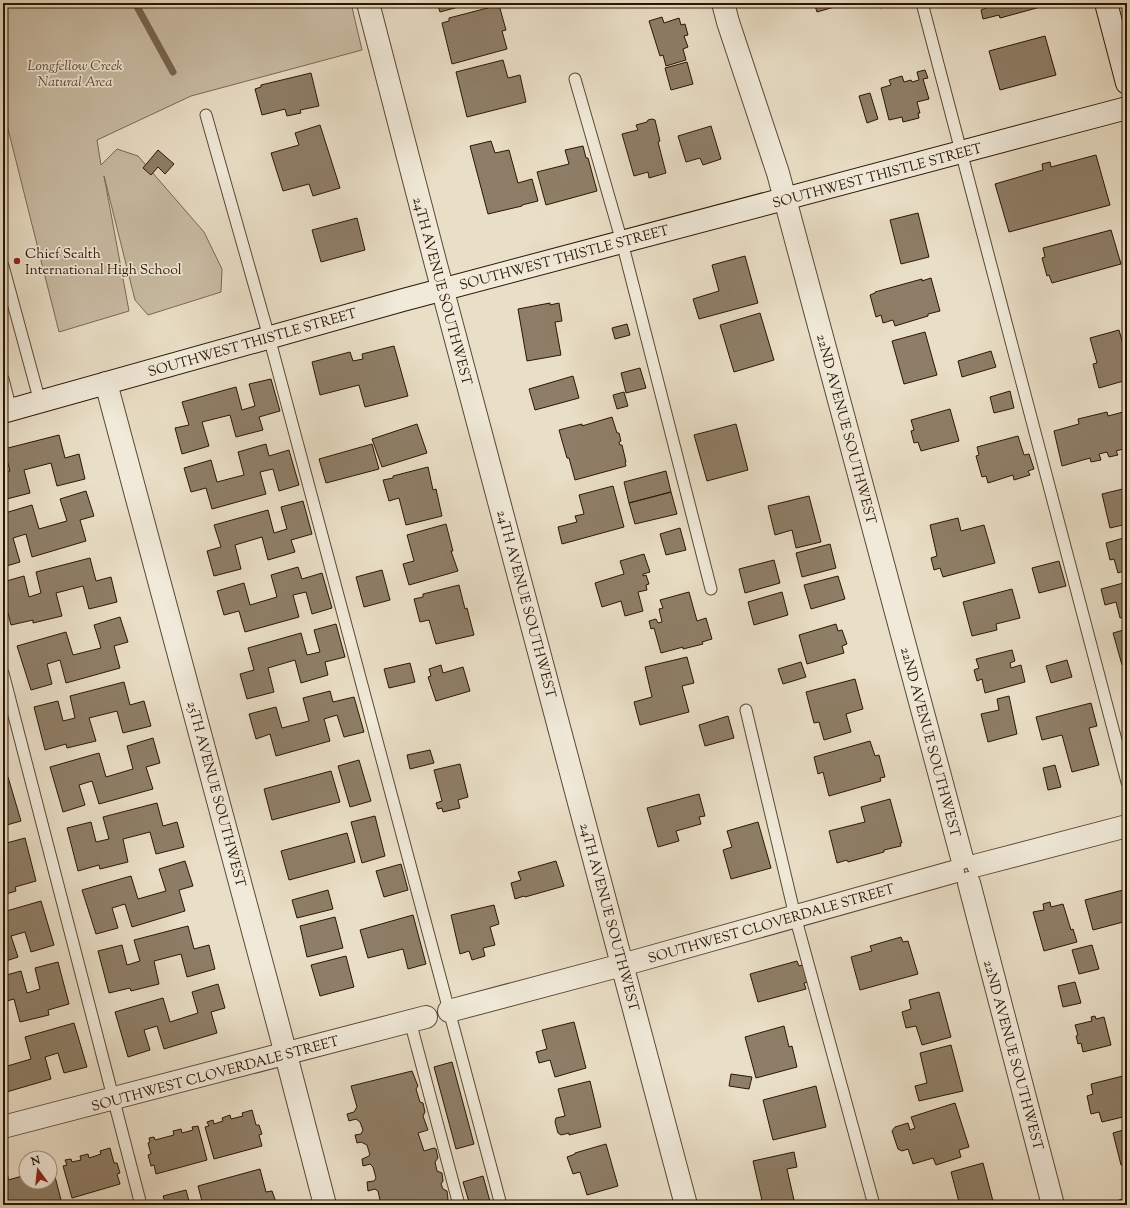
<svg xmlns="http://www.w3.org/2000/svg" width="1130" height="1208" viewBox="0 0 1130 1208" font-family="'Sorts Mill Goudy',serif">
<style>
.green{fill:#c9bca4;stroke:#7a6952}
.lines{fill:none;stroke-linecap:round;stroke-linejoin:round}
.stream{stroke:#77654f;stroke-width:7}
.building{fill:#8e7e67;stroke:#2c1600}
.lane-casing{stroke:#5b4832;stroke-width:13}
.street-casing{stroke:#5b4832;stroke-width:24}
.secondary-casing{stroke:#2c1600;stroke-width:24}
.lane{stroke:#f1eada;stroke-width:11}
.street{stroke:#f1eada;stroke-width:22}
.secondary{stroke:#f1eada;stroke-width:22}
.poi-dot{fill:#8f2418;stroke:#f1eada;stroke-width:1.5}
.labels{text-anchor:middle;stroke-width:3.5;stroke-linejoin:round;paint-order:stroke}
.park-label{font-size:14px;font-style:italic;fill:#5b4831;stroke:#f1eada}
.street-label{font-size:14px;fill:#2c1600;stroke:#f1eada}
.poi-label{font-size:14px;fill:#2c1600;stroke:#f1eada;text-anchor:start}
</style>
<rect width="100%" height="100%" fill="#e9dec6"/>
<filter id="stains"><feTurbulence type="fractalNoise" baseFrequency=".005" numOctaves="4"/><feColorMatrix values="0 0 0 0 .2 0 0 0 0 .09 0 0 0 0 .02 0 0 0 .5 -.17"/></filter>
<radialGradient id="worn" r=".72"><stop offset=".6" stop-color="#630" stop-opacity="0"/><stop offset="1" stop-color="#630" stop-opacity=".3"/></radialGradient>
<!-- green -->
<path class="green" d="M3 3H351L362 50 191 96 97 140 101 165 117 149 138 156 204 232 222 269 221 292 148 315 135 300 104 176 129 311 59 332 3 109Z"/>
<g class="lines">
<!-- stream -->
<path class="stream" d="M135 3 173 72"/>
</g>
<!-- building -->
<path class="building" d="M437 3H473L440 12Z
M814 3H848L817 12Z
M878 3H896L880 8Z
M987 3H1043L1044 6 1000 18 999 15 983 19 981 10 988 7Z
M499 5 506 30 502 31 507 49 452 64 442 23 449 21V18Z
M662 17 664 23 679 18 681 25 685 24 688 35 684 36 688 47 683 49 686 60 666 66 663 55 660 56 649 21Z
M1045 36 1056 75 1000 90 989 51Z
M503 60 508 78 520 75 526 102 467 117 456 72Z
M687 62 693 84 671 90 665 68Z
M925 70 928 78 923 79 929 99 917 102 920 113H918L919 118 903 122 902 117 889 120 881 88 891 85 889 80 902 76 904 82 911 80 912 82 919 80 917 72Z
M311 73 319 106 300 110 301 113 287 116 285 109 262 115 255 89 261 87V85Z
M870 93 878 119 867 123 859 96Z
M652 119 655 120 660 141 658 142 666 173 649 178 648 172 634 176 622 134 638 130 636 125 647 122 648 120Z
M320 125 340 188 313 196 309 184 283 191 271 153 299 145 295 133Z
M711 126 721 159 703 165 700 158 686 162 678 136Z
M491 141 495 153 509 150 518 183 532 179 538 201 522 205V206L488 214 470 146Z
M583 146 586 158H588L597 191 546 205 537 172 569 164 565 150Z
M158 150 174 164 165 174 158 167 151 175 143 168Z
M1096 155 1110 205 1009 232 995 184 1043 170 1042 164 1050 162 1051 167Z
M918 213 929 257 901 264 890 220Z
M357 218 365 250 321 262 312 230Z
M1111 230 1121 264 1052 283 1049 275 1047 276 1042 258 1045 257 1043 248Z
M745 256 758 303 699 319 693 299 719 291 712 265Z
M931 278 940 311 928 314V316L895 326 893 320 883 323 881 315 876 317 870 295 875 293V292L922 279V281Z
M550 303V305L559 303 562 321 555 322 561 355 527 361 518 309Z
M760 313 774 360 734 372 720 325Z
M627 324 630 335 615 339 612 328Z
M1119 330 1126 355H1127V380L1099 388 1093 364 1097 363 1090 338Z
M925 332 937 375 904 384 892 341Z
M394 346 408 396 365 407 359 385 320 395 312 362 350 352 353 361 363 359 362 354Z
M991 351 996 367 962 377 958 361Z
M640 368 646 388 626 393 621 373Z
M573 376 579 398 535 410 529 389Z
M271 379 280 411 259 417 263 430 236 437 230 415 202 422 209 446 182 454 175 428 189 425 182 402 236 387 242 410 255 406 249 384Z
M1010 391 1014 408 994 413 990 397Z
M624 392 628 406 617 409 613 395Z
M950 409 959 441 921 451 918 442 914 443 911 431 914 430 911 420Z
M1127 411V448L1116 451 1118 455 1109 457 1107 452 1099 454 1101 460 1091 462 1090 458 1062 466 1054 431 1079 424 1078 419 1107 412 1108 416Z
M612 417 617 433H619L621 441 619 442 620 445H622L626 462H625L626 466 575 480 569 458H567L559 430 582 424V426Z
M417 424 427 453 382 467 372 439Z
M736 424 748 470 707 481 694 435Z
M59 435 65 458 79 454 85 479 57 486 51 463 24 470 30 493 3 500V472L10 471 4 449Z
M1018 436 1024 455 1029 454 1034 469 1028 471 1030 475 1014 480 1013 475 988 483 986 476 982 477 976 456 979 455 977 447Z
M266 444 269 456 289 450 299 485 279 491 273 469 260 472 266 494 212 509 206 488 191 492 184 468 211 460 217 482 244 475 238 452Z
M372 444 379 469 326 483 319 459Z
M428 467 433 490 436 489 442 516 406 525 399 498 389 501 383 480 393 478V476Z
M666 471 671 492 629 503 624 482Z
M613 486 624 527 562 544 558 527 577 522 575 516 584 514 579 495Z
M1127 488V524L1110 528 1102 494Z
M86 491 94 516 80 520 86 541 32 557 26 534 13 538 20 562 3 567V524L7 522 5 513 32 505 39 529 67 521 60 499Z
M671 492 677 514 635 524 629 503Z
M809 496 821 542 796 548 792 530 775 535 768 506Z
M303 501 312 534 291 540 295 552 268 560 262 537 235 545 241 569 214 576 207 551 221 547 214 525 268 510 274 533 287 529 281 507Z
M958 518 961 531 984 525 995 563 943 577 940 568 934 570 931 558 937 556 930 525Z
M446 524 453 551H451L458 571 409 585 403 564 414 561 407 535Z
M680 528 686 550 666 555 660 534Z
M1127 537V570L1118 573 1114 559 1110 560 1106 543Z
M830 544 836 568 802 577 796 553Z
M644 554 650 572 643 574V576L646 575 649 584 646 585 647 590 638 592 643 611 625 616 621 601 602 607 595 583 624 574 620 561Z
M90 558 96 581 111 577 117 602 89 609 83 586 56 593 62 616 33 623V620L11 625 3 594V582L24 576 29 597 41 593 36 572Z
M774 560 780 583 745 593 739 569Z
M1059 561 1066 586 1039 593 1032 568Z
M298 567 302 579 322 573 332 608 312 614 306 592 293 595 299 617 245 632 239 611 224 615 217 591 244 583 250 605 277 597 271 575Z
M382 570 390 600 364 607 356 577Z
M838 576 845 599 811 609 804 585Z
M1127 582V616L1120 618 1116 602 1105 605 1101 589Z
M459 585 465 609 467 608 474 635 436 644 429 620 420 622 414 599 423 597V594Z
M1012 589 1020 618 996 624 997 630 972 636 963 602Z
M689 592 697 621 706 618 712 639 702 642 703 644 683 649V647L661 653 654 628 651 629 649 621 656 619 658 623 662 622 659 609 663 608 660 600Z
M782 592 788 615 754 625 748 602Z
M120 617 128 642 114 646 120 668 66 683 60 660 47 664 52 684 31 690 17 646 66 632 73 655 101 648 94 625Z
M336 624 345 657 325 662 328 675 301 683 295 660 268 668 274 692 247 699 240 674 254 670 248 648 301 633 307 655 320 652 314 630Z
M836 624 838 631 842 630 847 644 842 646 844 653 807 664 799 635Z
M1127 629V663L1122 665 1113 633Z
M1012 650 1015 661 1010 663 1011 668 1021 665 1025 682 985 693 982 679 977 681 974 670 979 668 976 659Z
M687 657 694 683 682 686 689 712 640 725 634 702 652 697 645 667Z
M1067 660 1072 677 1051 683 1046 666Z
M801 662 806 677 783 684 778 669Z
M410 663 415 682 389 688 384 669Z
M441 665 443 673 463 667 470 691 436 701 428 677 431 676 429 669Z
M855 679 863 709 846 714 851 732 824 740 819 722 814 723 806 692Z
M124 682 130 705 144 701 151 726 123 733 117 711 89 718 96 741 67 748 66 744 45 750 34 707 58 701 63 721 75 718 70 696Z
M330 691 333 702 354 697 364 732 344 737 337 715 324 719 330 741 276 756 270 734 256 739 249 714 276 707 282 728 309 721 303 698Z
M1009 696 1017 734 988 742 981 714 999 710 997 699Z
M1091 703 1097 726 1089 728 1099 765 1072 772 1062 735 1042 740 1036 717Z
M728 716 734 738 705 746 699 725Z
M153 738 160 763 146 767 153 789 99 804 92 781 79 785 85 805 63 812 50 767 99 753 106 777 133 769 127 746Z
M870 741 875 756 879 755 885 777 880 778 881 781 829 796 823 772 818 774 814 757Z
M430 750 434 763 410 769 407 755Z
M359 760 371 801 350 807 338 766Z
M460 764 468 797 458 800 460 808 443 812 442 808 438 809 436 803 442 801 434 770Z
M1055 765 1061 787 1048 790 1043 768Z
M331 771 340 802 272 820 264 789Z
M8 777 21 821 3 826V778Z
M699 794 705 816 699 817 701 824 676 831 679 841 658 847 647 808Z
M890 799 902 843H900L901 846 884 850V852L848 862 847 860 837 863 829 831 865 822 861 807Z
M157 803 163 826 177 822 184 847 156 854 150 832 123 839 128 862 100 869 99 865 78 871 67 828 91 822 96 842 109 839 103 817Z
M375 816 385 856 362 863 351 822Z
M758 822 771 868 731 879 723 850 732 847 727 831Z
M347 833 355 862 289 880 281 851Z
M25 838 36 881 15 887 16 891 3 895V867L8 866 3 844Z
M185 861 193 886 179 890 185 911 132 927 125 904 112 908 118 928 96 934 82 890 131 876 138 899 166 891 159 869Z
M556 861 564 886 525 897 524 896 515 899 511 883 521 880 518 872Z
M401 864 408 890 384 897 376 871Z
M1127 889V921L1093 930 1085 900Z
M328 890 333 909 297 918 292 900Z
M41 901 54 945 31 952 25 932 11 936 18 957 3 962V912Z
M1050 902 1051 907 1063 904 1071 930 1073 929 1077 942 1044 951 1033 912 1044 910 1043 904Z
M494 905 499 924 490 927 495 945 483 948 485 956 472 960 469 951 460 954 451 915Z
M413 915 426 964 408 969 403 949 368 958 360 930Z
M335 917 343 948 307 957 300 926Z
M188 926 194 949 209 945 215 969 187 977 181 954 154 961 159 984 131 991 130 988 109 993 98 951 122 945 127 965 140 961 134 940Z
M901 937 903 942 908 941 918 974 860 990 851 957 872 951 870 946Z
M1092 945 1099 969 1079 974 1072 950Z
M346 956 354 987 320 996 311 965Z
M797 961 799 966 805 964 810 982 804 983 806 989 758 1002 750 974Z
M58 962 69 1004 48 1010 49 1015 20 1022 14 999 3 1002V976L21 971 27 993 40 989 35 968Z
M1075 982 1081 1003 1063 1007 1058 986Z
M218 984 225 1008 211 1012 217 1033 164 1049 157 1026 144 1030 150 1050 128 1057 115 1012 163 998 170 1022 198 1013 192 992Z
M939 992 951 1037 922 1045 916 1026 906 1028 902 1012 911 1009 909 1000Z
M1095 1016 1096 1019 1104 1017 1111 1045 1083 1052 1081 1043 1078 1044 1076 1036 1078 1035 1075 1025 1092 1021 1091 1017Z
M574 1022 586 1068 555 1077 550 1060 539 1063 536 1052 547 1049 542 1030Z
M74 1023 87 1067 64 1073 58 1053 45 1057 51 1079 3 1093V1064L4 1067 31 1059 25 1037Z
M784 1026 789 1047 792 1046 797 1067 756 1078 745 1037Z
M951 1045 963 1091 919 1101 915 1086 927 1083 920 1053Z
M452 1062 474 1144 456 1149 434 1067Z
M412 1071 418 1086 416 1089 420 1102 423 1103 425 1112 423 1116 428 1130 418 1133 424 1151 434 1148 436 1149 438 1158 435 1162 437 1171 442 1173 443 1181 441 1184 443 1189 447 1191 448 1199 446 1203 447 1205H372L378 1203 380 1200 378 1191 375 1189 368 1191 367 1182 374 1181 376 1178 373 1167 370 1164 363 1166 362 1159 367 1157 370 1155 367 1145 361 1142 357 1143 355 1135 361 1134 363 1130 360 1122 356 1119 349 1121 347 1114 354 1112 357 1107 351 1086Z
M731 1074 752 1077 749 1089 729 1086Z
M1127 1075V1116L1102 1122 1099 1112 1091 1114 1087 1096 1093 1094 1091 1084Z
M590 1081 601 1127 569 1135V1133L561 1135 558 1133 555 1122 556 1118 565 1116 558 1089Z
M816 1086 826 1127 773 1140 763 1100Z
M955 1103 969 1147 959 1150 961 1157 936 1165 933 1158 913 1164 908 1149 902 1151 898 1149 892 1131 895 1127 908 1123 910 1130 915 1128 911 1117Z
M252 1110 256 1125H259L262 1134 259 1135 262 1146 214 1159 205 1127 209 1126 207 1122 213 1120 214 1124 223 1121 222 1118 230 1115 231 1119 243 1116 242 1113Z
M198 1126 207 1160 156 1174 154 1165 151 1166 148 1155 151 1154 148 1143 150 1142 149 1138 154 1137 155 1140 174 1135 173 1131 181 1129 182 1133 193 1130 192 1127Z
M1127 1129V1163L1121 1165 1113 1133Z
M606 1144 618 1186 587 1195 580 1172 573 1174 567 1157 575 1154V1153Z
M110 1148 114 1163H117L120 1173 117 1174 120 1184 72 1198 63 1166 67 1165 65 1160 71 1159 72 1162 81 1160 80 1156 88 1154 89 1158 101 1154 100 1151Z
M794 1152 797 1167 787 1169 794 1200 774 1205H763L753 1161Z
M983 1163 994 1205H949L959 1202 951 1172Z
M52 1165 61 1200 42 1205H5L3 1197V1194H5L3 1186 4 1181 3 1177 8 1176V1180L26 1175V1182H50V1166Z
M260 1169 266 1192 272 1191 276 1202 269 1204 270 1205H203L198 1186Z
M483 1176 491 1205H470L463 1182Z
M186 1190 190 1205H166L163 1196Z
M1127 1198V1205H1113L1112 1202Z"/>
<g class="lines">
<!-- lane casing -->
<g class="lane-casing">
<path id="lane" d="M922 3 1127 782
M575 79 622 242 711 589
M206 115 269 337 501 1205
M3 266 40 402
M3 379 11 410
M3 673 141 1205
M746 710 795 916 874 1205
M410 1021 459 1205"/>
</g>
<!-- street casing -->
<g class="street-casing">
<path id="street" d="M368 3 435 261 686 1205
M723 3 728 22 778 173 962 858
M106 383 279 1028 325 1205
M978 865 1127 826
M969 883 1053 1205
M449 1011 622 965 953 872
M3 1127 426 1017"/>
</g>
<!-- secondary casing -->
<g class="secondary-casing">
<path id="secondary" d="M1106 3 1127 83
M3 412 403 300 1127 108"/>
</g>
<!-- lane -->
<use href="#lane" class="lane"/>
<!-- street -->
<use href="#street" class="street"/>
<!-- secondary -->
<use href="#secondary" class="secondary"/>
</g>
<!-- markers -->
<circle class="poi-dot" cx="17" cy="261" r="4"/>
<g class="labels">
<!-- park labels -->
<g class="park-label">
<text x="75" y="70">Longfellow Creek<tspan x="75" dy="16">Natural Area</tspan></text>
</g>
<!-- street labels -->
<g class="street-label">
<text transform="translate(877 175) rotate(-15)" y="5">SOUTHWEST THISTLE STREET</text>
<text transform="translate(564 257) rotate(-15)" y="5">SOUTHWEST THISTLE STREET</text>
<text transform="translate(443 291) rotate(75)" y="5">24TH AVENUE SOUTHWEST</text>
<text transform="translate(252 342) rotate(-16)" y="5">SOUTHWEST THISTLE STREET</text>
<text transform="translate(847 429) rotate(75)" y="5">22ND AVENUE SOUTHWEST</text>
<text transform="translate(527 604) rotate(75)" y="5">24TH AVENUE SOUTHWEST</text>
<text transform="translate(931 742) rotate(75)" y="5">22ND AVENUE SOUTHWEST</text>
<text transform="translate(217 794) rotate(75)" y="5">25TH AVENUE SOUTHWEST</text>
<text transform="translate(610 917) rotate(75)" y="5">24TH AVENUE SOUTHWEST</text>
<text transform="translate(771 923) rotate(-16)" y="5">SOUTHWEST CLOVERDALE STREET</text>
<text transform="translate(1014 1055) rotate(75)" y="5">22ND AVENUE SOUTHWEST</text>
<text transform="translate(215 1073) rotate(-15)" y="5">SOUTHWEST CLOVERDALE STREET</text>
</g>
<!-- poi labels -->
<g class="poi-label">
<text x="25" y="258">Chief Sealth<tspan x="25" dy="16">International High School</tspan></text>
</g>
</g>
<!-- margin -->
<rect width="1130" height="1208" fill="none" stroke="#e9dec6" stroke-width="16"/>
<rect x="4" y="4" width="1122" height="1200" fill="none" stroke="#2c1600" stroke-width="2"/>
<rect x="8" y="8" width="1114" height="1192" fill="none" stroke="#2c1600"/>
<!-- north arrow -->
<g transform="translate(38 1170) rotate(345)"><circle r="19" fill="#f1eada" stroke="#a29583"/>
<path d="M0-3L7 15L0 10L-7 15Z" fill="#8f2418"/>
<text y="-6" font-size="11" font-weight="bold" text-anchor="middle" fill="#2c1600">N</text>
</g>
<rect width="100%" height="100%" filter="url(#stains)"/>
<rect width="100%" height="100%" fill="url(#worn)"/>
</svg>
